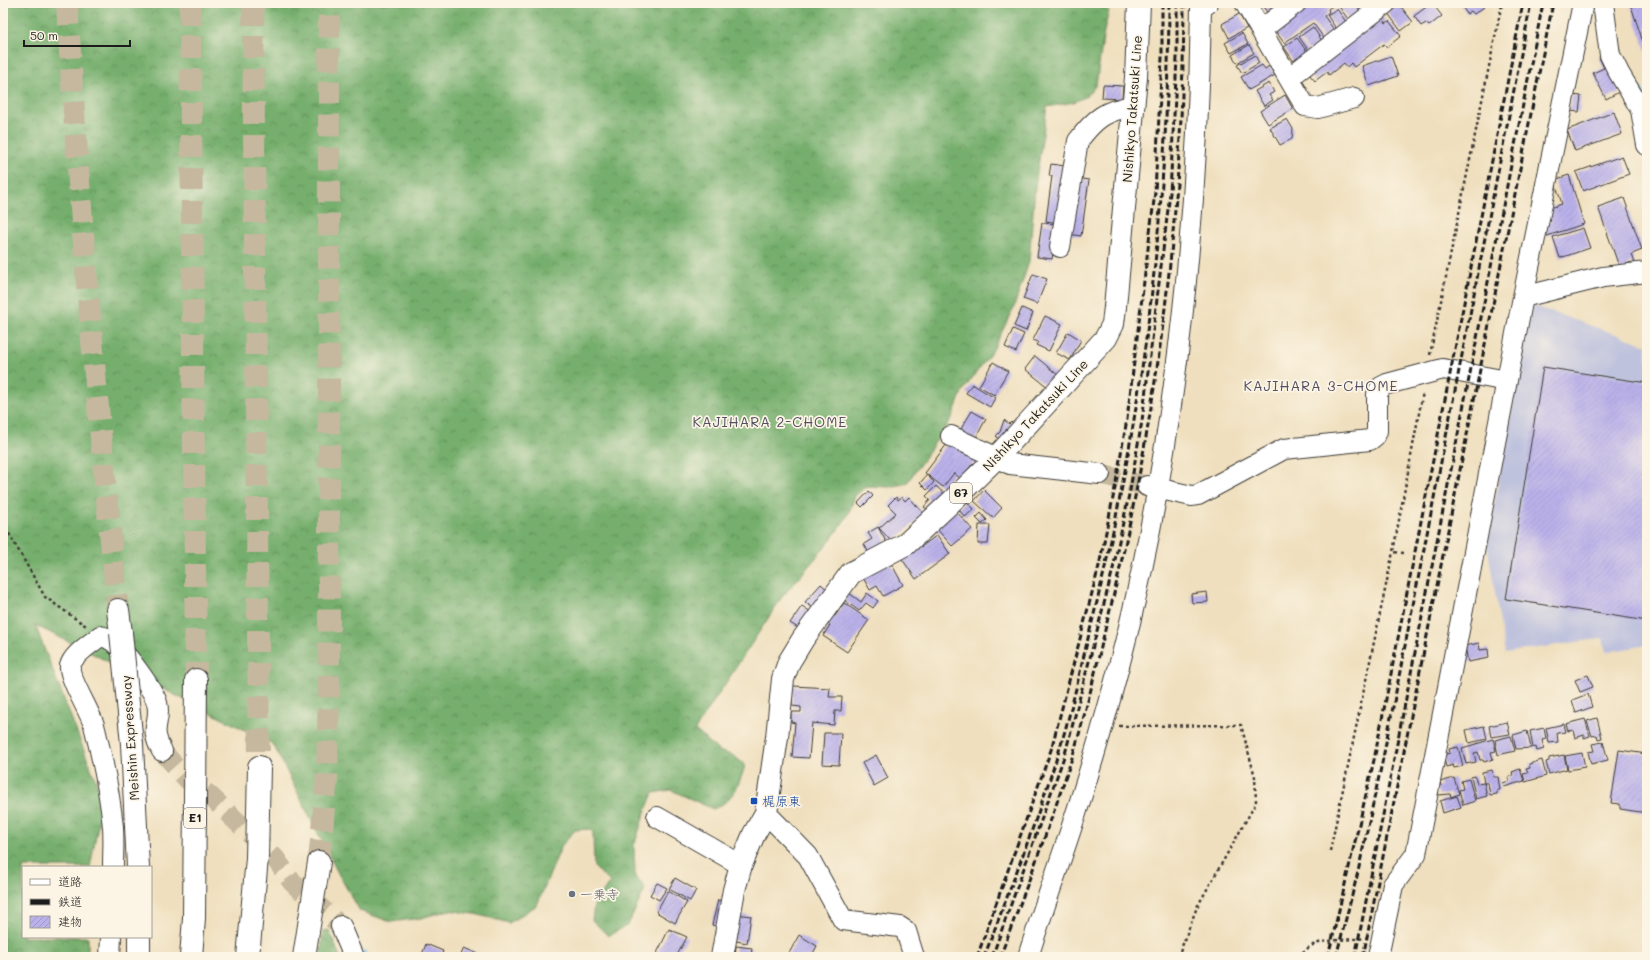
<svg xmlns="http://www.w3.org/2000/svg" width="1650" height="960" viewBox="0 0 1650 960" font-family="Mali,'Klee One',sans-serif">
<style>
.industrial{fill:#bfc2dd}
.forest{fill:url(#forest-crowns);stroke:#496644}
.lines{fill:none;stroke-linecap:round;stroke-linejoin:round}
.stream{stroke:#64b5df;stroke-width:4}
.building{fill:url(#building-hatch)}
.minor-tunnel{stroke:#c5b89e;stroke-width:20;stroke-dasharray:20 10;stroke-linecap:butt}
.highway-tunnel{stroke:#c5b89e;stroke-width:22;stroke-dasharray:22 11;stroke-linecap:butt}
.minor-casing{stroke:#3c3934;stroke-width:22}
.major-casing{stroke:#3c3934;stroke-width:24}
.highway-casing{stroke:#3c3934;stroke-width:24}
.path{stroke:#3c3934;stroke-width:2.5;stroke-dasharray:3 3;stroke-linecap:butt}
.minor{stroke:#fff;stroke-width:20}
.major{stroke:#fff;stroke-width:22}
.highway{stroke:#fff;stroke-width:22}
.rail{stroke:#1c1c1c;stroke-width:3;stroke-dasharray:6 3;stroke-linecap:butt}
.highway-bridge-casing{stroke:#3c3934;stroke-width:24;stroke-linecap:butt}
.highway-bridge{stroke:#fff;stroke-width:22}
.transit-dot{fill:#1a4fb4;stroke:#fcf5e5;stroke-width:1.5}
.worship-dot{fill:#6b7280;stroke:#fcf5e5;stroke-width:1.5}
.labels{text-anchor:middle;stroke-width:3.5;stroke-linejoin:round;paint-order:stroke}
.shield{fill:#fcf5e5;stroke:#5f5d58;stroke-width:1}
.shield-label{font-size:12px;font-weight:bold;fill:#1c1c1c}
.street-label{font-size:13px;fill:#1c1c1c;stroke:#fcf5e5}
.transit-label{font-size:13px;fill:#164399;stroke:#fcf5e5;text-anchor:start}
.worship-label{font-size:13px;fill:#5b616d;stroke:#fcf5e5;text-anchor:start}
.neighbourhood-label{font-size:14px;letter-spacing:1px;fill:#535064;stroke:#fcf5e5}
</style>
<defs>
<pattern id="forest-crowns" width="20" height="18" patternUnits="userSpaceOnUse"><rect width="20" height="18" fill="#76af6d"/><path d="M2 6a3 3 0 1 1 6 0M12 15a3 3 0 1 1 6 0" fill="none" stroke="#608e59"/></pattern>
<pattern id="building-hatch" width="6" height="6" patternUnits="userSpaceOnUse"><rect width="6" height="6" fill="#bab1ea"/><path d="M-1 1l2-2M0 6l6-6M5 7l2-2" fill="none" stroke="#9f98c8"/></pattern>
</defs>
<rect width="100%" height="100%" fill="#fcf5e5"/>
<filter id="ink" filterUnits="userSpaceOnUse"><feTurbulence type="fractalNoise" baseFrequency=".025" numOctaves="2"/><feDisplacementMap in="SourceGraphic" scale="8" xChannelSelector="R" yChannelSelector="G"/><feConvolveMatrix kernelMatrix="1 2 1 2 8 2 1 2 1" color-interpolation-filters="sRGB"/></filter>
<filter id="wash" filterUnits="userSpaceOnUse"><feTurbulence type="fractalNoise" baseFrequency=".012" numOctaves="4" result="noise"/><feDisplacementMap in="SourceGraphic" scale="16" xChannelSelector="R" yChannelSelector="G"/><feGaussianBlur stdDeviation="0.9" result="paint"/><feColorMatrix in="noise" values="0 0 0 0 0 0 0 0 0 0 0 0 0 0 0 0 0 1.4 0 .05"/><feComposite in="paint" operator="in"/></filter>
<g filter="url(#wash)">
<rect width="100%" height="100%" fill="#efdfbe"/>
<!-- industrial -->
<path class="industrial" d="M1531 305 1647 345V645L1606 652 1603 638 1505 653 1487 544Z"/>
<!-- forest -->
<path class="forest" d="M3 3H1067L1098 6 1109 11 1104 31 1096 85 1087 96 1074 102 1047 107 1035 187 1029 262 1014 307 993 350 962 392 952 418 907 483 890 487 866 486 855 496 848 515 827 545 782 597 695 730 719 751 734 756 745 765C740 784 732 802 713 809L671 790 653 793 644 815 634 846 635 874 645 889 628 925 608 936 592 920 594 906 610 882 594 867 593 833 591 829 575 830 562 845 537 905 509 923 479 915 449 910 421 918 391 922 360 911 339 875 273 744 35 625 103 799 90 867H23V937H88V957H3Z
M329 930 340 957H320L323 931Z"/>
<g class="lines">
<!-- stream -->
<path class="stream" d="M1639 88 1647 101
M364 952 367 957"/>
</g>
<g id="blocks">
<!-- building -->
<path class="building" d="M1260 3H1276L1277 4 1267 12Z
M1306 3H1337L1328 9 1329 12 1324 16 1337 34 1326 41 1313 23 1284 43 1272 26Z
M1341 3H1358L1361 6 1358 8 1362 14 1350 22 1338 5Z
M1398 3 1413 22 1401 31 1387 12Z
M1432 3 1442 16 1429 26 1426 23 1421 26 1414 16Z
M1464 3H1480L1484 7 1474 14 1471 11 1467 14 1461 5Z
M1630 3H1647V54Z
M1337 9 1349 26 1339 33 1327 15Z
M1239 14 1247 28 1229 38 1222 24Z
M1382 16 1386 23 1389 21 1401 36 1387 47 1384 44 1354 67 1351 63 1347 67 1344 63 1329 75 1327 72 1315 81 1308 73Z
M1313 27 1322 41 1309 51 1299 37Z
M1242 33 1248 44 1231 53 1225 43Z
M1297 38 1308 53 1294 62 1284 47Z
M1249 45 1254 53 1237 63 1232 55Z
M1607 53 1619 92 1606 99 1593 73 1604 68 1599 57Z
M1255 55 1259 63 1242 73 1237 65Z
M1391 56 1398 76 1369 86 1362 66Z
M1262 65 1265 69 1269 66 1275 75 1249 90 1241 77Z
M1269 83 1274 92 1269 95 1273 100 1264 106 1255 91Z
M1103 85 1123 86 1122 99 1102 98Z
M1285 95 1293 109 1268 124 1260 111Z
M1571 95 1581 96 1579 112 1570 111Z
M1614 112 1622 134 1575 151 1567 130Z
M1287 119 1293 129 1292 139 1280 145 1270 128Z
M1622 156 1629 174 1583 191 1576 172Z
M1051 164 1065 166 1058 223 1046 221 1052 176H1049Z
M1569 175 1584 224 1547 236 1543 223 1551 221 1547 209 1562 204 1554 180Z
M1076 178 1089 180 1081 236 1068 234Z
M1624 198 1642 250 1632 254 1636 267 1633 268 1631 262 1627 264 1629 269 1621 272 1598 207Z
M1042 223 1057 224 1052 259 1037 257Z
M1583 228 1590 248 1560 258 1553 237Z
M1033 274 1047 279 1037 304 1023 299Z
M1022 308 1033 313 1026 331 1014 326Z
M1045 316 1062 324 1049 351 1036 345 1038 342 1033 340Z
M1013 329 1024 334 1016 352 1005 347Z
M1068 332 1081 340 1070 360 1056 353Z
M1035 356 1059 376 1049 388 1025 369Z
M993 362 1008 371 994 395 979 386Z
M1543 367 1647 383V621L1506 599Z
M972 384 995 398 990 407 966 393Z
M972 411 986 419 974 441 959 432Z
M1004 420 1009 424 1011 422 1017 428 1003 442 996 436 1000 432Z
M950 440 986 458 979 468 973 463 961 479 954 473 943 487 925 473Z
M927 475 934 482 927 490 920 483Z
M936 486 948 497 931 512 924 507 930 500 926 496Z
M984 490 1002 508 993 518 974 501Z
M869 491 873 496 862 507 858 503Z
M896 497 898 500 902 497 905 501 909 497 924 514 892 542 879 528 896 513 888 505Z
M966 501 974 509 965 517 958 509Z
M955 510 972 529 952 546 935 527Z
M981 513 987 520 982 524 976 518Z
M979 525H990L988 544H978Z
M878 527 888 545 870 555 864 544 872 539 868 533Z
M937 535 950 554 916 579 902 559 918 544 921 547Z
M891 563 903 585 883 596 877 586 870 590 862 576Z
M821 584 830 592 816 610 805 602Z
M1207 592 1208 602 1192 603 1191 594Z
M849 593 861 602 867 593 878 601 873 608 866 603 859 611 844 600Z
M844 603 869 620 847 652 823 636 830 625 827 623 832 615 835 616Z
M802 606 814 614 803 631 790 623Z
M1479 643 1480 650 1488 649 1489 658 1468 662 1465 646Z
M1588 675 1593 687 1580 692 1575 680Z
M793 686 830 688 829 697H842L841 711H835L834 725 812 723 809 758 792 757 795 723 791 722V712H801V707L792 706Z
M1588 694 1592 707 1576 713 1572 700Z
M1597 718 1602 738 1598 739 1597 735 1592 736 1587 721Z
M1585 719 1590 736 1584 738V735L1575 738 1573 730 1568 731 1566 724Z
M1507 722 1510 734 1491 737 1489 726Z
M1564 724 1566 732 1557 733 1558 742 1549 743 1546 728Z
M1484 726 1487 739 1469 743 1466 730Z
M1544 728 1546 739 1542 740 1544 749 1537 751 1536 747 1533 748 1530 731Z
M1527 731 1531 748 1516 749 1513 735Z
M824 733H841L839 765 822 764Z
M1511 736 1515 751 1498 755 1495 740Z
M1493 739 1496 751 1491 752 1493 759 1484 762 1483 760H1480L1478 752 1474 753 1476 762 1466 764 1462 748Z
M1603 742 1608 760 1591 764 1588 752 1594 751 1592 744Z
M1458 747 1463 766 1454 768 1453 765 1446 767 1443 755 1450 753 1449 749Z
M1619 750 1647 754V813L1620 809V804L1611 803Z
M1582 753 1585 767 1568 770 1565 756Z
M876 755 888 778 874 786 862 763Z
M1564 755 1567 769 1549 774 1546 762 1549 761V758Z
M1542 760 1546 776 1525 782 1523 774 1528 773 1526 769 1530 768 1529 764Z
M1520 769 1524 781 1504 787 1503 783 1509 781 1508 777 1513 776 1512 772Z
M1492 770 1493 777H1498L1500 790H1497V794L1490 795 1488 783H1484L1482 772Z
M1475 776 1477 784 1484 783 1487 796 1476 799 1471 777Z
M1454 778 1459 794 1451 797 1450 794 1439 795 1436 788 1441 786 1440 782Z
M1469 779 1475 801 1463 805 1459 790 1463 789 1461 781Z
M1457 796 1461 807 1443 813 1440 801Z
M675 878 696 890 690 901 669 889Z
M657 883 667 888 659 900 650 895Z
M668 891 687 902 675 923 656 912Z
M718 900 726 902 720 927 712 925Z
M735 914 751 916 747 943 731 940Z
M669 929 687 937 676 957H665L657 953Z
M799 935 817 946 811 957H787Z
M426 944 443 951 441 957H421Z
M736 946 752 948 751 957H735Z
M464 948 486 957H460Z"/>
</g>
</g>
<g filter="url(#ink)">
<use href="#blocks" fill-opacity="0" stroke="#3c3934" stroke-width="1"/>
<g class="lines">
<!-- minor-tunnel -->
<path class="minor-tunnel" d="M1100 474 1147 486
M162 751 188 780 209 795 275 858 292 882 341 926"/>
<!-- highway-tunnel -->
<path class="highway-tunnel" d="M67 3C79 206 97 408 118 610
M190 3 196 680
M253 3 259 767
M319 862 327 776 329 683V3"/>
<!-- minor casing -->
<g class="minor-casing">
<path id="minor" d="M1245 3 1305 106 1318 108 1354 98
M1603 3 1610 55 1619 73 1641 110 1647 145
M1261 30 1296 3
M1290 77 1386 3
M1060 247 1078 141C1095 118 1106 110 1134 106
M1523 297 1603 277 1647 272
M951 436 1010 464 1100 474
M1147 486 1192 496 1198 495 1284 449 1370 440 1375 436 1377 431V394L1381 387 1387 384 1443 369 1507 381
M766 813 808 856 843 920 900 927 906 931 914 957
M657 817 741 865
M113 867C113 854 114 840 113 827 110 795 102 757 94 725 90 712 68 676 70 666 73 654 91 644 100 636 106 637 110 639 114 642 124 651 154 690 157 703 162 723 148 726 162 751
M341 926 354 957
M110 957 111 937
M1028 957C1041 915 1056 874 1070 832 1092 766 1111 699 1128 631 1177 428 1198 218 1201 8L1208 3
M1378 957 1393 885 1416 854 1523 297 1583 3"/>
</g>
<!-- major casing -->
<g class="major-casing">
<path id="major" d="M722 957 734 890 741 865 754 834 766 813 777 737 783 679 789 662 803 639 851 573 906 544 949 504 996 458 1106 338 1113 324 1115 307 1136 77 1139 3"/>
</g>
<!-- highway casing -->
<g class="highway-casing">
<path id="highway" d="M118 610 121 633
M132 744 138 867
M139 937V957
M191 957 194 918 196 680
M248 957 257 858 259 767
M304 957 319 862"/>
</g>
<!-- path -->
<path class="path" d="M1430 355 1502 3
M3 523 45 597 86 626
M1404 553 1393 552 1423 392
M1119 726 1241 725 1255 777 1256 803 1197 907 1178 957
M1330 851 1393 552
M1298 957C1302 953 1307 948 1313 945 1326 939 1350 940 1366 938"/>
<!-- minor -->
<use href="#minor" class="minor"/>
<!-- major -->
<use href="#major" class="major"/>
<!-- highway -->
<use href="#highway" class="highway"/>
<!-- rail -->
<path class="rail" d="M977 957 1051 750 1099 566 1115 488 1127 419 1155 192 1162 58V3
M984 957C1010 890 1036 822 1058 754 1071 713 1080 671 1090 630 1142 425 1168 214 1169 3
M992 957 1065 754 1113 569 1130 490 1142 421 1170 193 1177 58V3
M1000 957C1025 891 1050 825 1072 758 1085 716 1095 673 1105 630 1157 425 1183 214 1184 3
M1328 957 1374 760 1523 3
M1336 957 1357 876 1382 763 1531 3
M1355 957 1543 3
M1363 957 1553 3"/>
<!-- highway-bridge casing -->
<g class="highway-bridge-casing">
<path id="highway-bridge" d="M121 633 132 744"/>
</g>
<!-- highway-bridge -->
<use href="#highway-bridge" class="highway-bridge"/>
</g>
</g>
<!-- markers -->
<rect class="transit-dot" x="750" y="797" width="8" height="8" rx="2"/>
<circle class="worship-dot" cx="572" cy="894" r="4"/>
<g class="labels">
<!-- shield labels -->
<g class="shield">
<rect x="950" y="483" width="22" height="20" rx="3"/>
<rect x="184" y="808" width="22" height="20" rx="3"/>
</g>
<g class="shield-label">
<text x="961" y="497">67</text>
<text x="195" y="822">E1</text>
</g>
<!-- street labels -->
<g class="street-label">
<text transform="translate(1132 109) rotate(-86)" y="5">Nishikyo Takatsuki Line</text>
<text transform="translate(1035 415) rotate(-47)" y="5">Nishikyo Takatsuki Line</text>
<text transform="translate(130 738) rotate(-94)" y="5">Meishin Expressway</text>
</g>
<!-- transit labels -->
<g class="transit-label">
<text x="762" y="806">梶原東</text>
</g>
<!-- worship labels -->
<g class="worship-label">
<text x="580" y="899">一乗寺</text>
</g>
<!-- neighbourhood labels -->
<g class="neighbourhood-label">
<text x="1321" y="391">KAJIHARA 3-CHOME</text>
<text x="770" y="427">KAJIHARA 2-CHOME</text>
</g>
</g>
<!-- margin -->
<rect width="1650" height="960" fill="none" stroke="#fcf5e5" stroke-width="16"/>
<!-- legend -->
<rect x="22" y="866" width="130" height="72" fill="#fcf5e5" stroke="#a29e95"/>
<rect x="30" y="879" width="20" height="6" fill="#ffffff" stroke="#a29e95"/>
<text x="58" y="886" font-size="12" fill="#1c1c1c">道路</text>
<rect x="30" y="899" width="20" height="6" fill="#1c1c1c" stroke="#a29e95"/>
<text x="58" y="906" font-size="12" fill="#1c1c1c">鉄道</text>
<rect x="30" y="916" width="20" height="12" fill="url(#building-hatch)" stroke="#a29e95"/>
<text x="58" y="926" font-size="12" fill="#1c1c1c">建物</text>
<!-- scale -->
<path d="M24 40v6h106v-6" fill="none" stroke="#1c1c1c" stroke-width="2"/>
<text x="30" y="40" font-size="12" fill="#1c1c1c" stroke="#fcf5e5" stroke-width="3" paint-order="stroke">50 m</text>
</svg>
